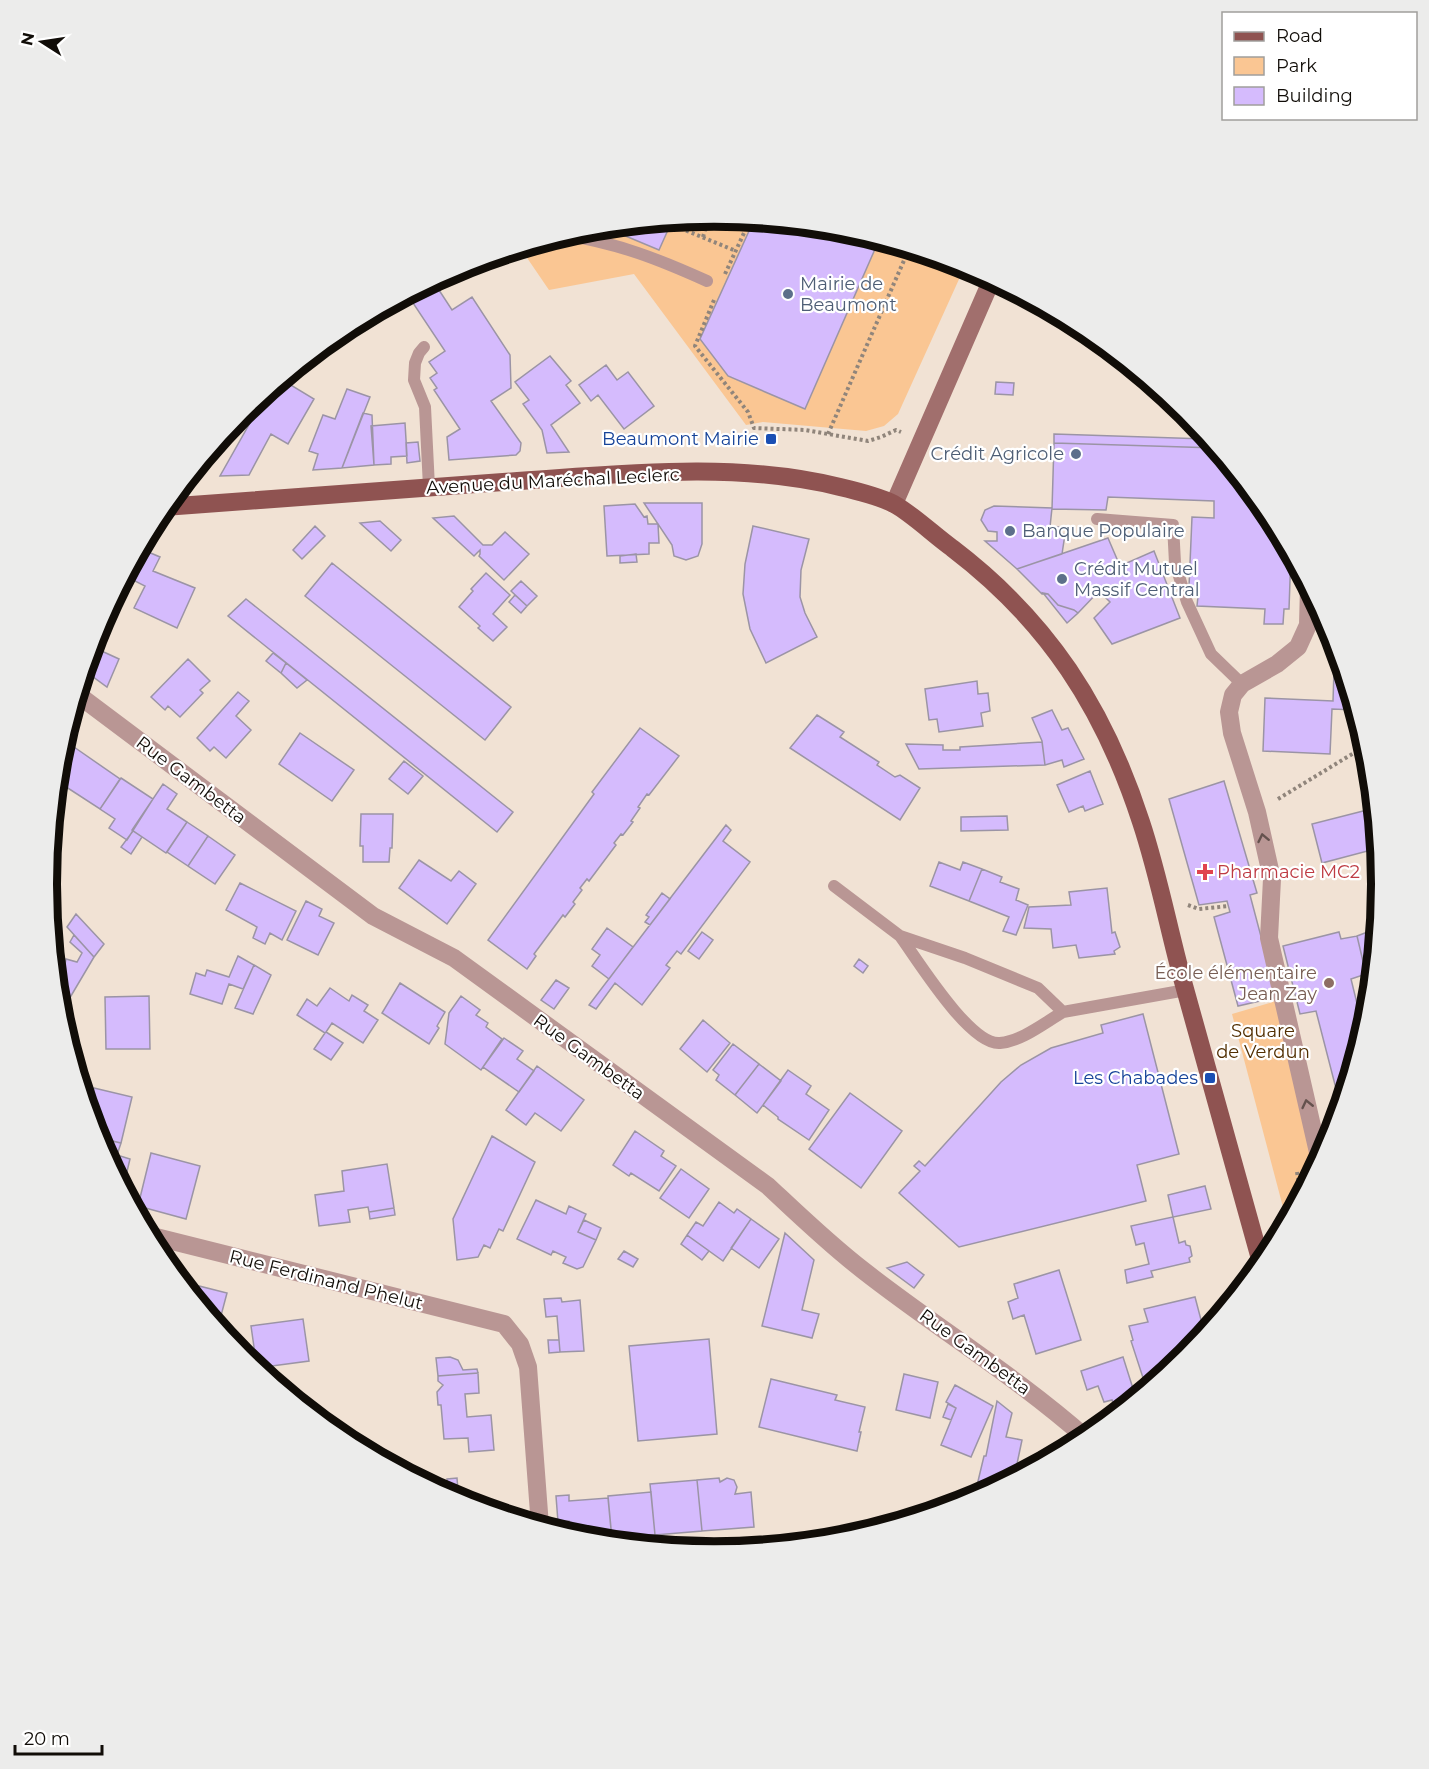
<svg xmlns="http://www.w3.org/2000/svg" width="1429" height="1769" viewBox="0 0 1429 1769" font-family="Montserrat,sans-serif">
  <rect width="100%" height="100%" fill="#f1e2d4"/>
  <path fill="#fac693" d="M715,217l130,12 120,37 -67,148 -14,12 -18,5 -103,-9 -17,3 -112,-151 -85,16 -28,-41 64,-20z
    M1276,1001l43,164 -25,45 -10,1 -52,-197z"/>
  <path fill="#d5bbfd" stroke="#9b94a5" stroke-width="1.5" d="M754,220l91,9 34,11 -74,169 -77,-33 -28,-37z
    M672,221l-13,29 -55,-23z
    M437,287l15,23 20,-13 38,58 1,33 -20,13 30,42 -1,8 -4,4 -67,5 -2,-23 13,-8 -26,-39 3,-2 -7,-10 7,-5 -8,-11 16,-11 -32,-48z
    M550,356l21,25 -5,4 14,18 -29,22 18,27 -22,1 -5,-23 -19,-26 6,-4 -14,-18z
    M606,365l11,15 11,-8 26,34 -30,23 -26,-34 -7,6 -12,-16z
    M296,368l-7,16 25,15 -26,45 -17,-10 -22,41 -29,1 48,-85z
    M996,382l18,1 -1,12 -18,-1z
    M347,389l23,8 -28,71 -29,2 5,-16 -9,-3 14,-36 12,4z
    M363,413l9,2 2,50 -32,3z
    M405,423l2,33 -16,1v7l-17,1 -3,-39z
    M1054,434l152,5v-3l11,12 -163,-5z
    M418,442l2,19 -13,2 -1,-20z
    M1054,443l163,5 53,66 21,38 -2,57h-5l-1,15h-19l1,-15 -68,-3 1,-10h-5l1,-9h-5l3,-70 22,1v-17l-106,-4 -2,13 -54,-1z
    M644,503h58v41l-4,12 -12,4 -12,-4 -2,-11z
    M635,504l9,13 3,-1 1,8h10l1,19h-10v11l-42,2 -3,-50z
    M994,506l58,2 -2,19h10v6l5,1 -3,20 -45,15 -32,-28h12v-9l-9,-1 -7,-11 4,-10z
    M454,516l29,29h9l13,-13 24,22 -25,26 -25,-24 1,-2v-4l-6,6 -41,-38z
    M380,521l21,19 -10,11 -31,-28z
    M315,526l10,10 -23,23 -9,-9z
    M753,526l56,13 -8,31 -1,27 5,16 12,24 -51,26 -16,-34 -7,-35 2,-30z
    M1108,538l12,28 34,-15 26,67 -68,26 -18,-26 16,-16 -11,-11 -21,22 -4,-3 -16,-5 -10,-11h-6l-25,-25z
    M141,549l19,8 -7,14 42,17 -18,40 -43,-20 11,-22 -18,-9z
    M636,554l1,8 -17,1v-7z
    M332,563l179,144 -26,33 -180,-144z
    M486,573l24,22 -17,19 14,13 -14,14 -15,-13 2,-2 -21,-19 14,-16 -2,-2z
    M124,580l2,1 -41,90 12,-42z
    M521,581l16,15 -10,10 -16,-15z
    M1043,593l5,1 10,11 16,5 4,3 -11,10z
    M515,595l12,11 -6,7 -12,-11z
    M246,599l267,213 -16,20 -269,-216z
    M1335,640l21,70 -24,-1 -2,45 -67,-3 2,-53 68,3z
    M95,648l24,11 -12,28 -22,-16z
    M273,653l13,10 -5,10 -15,-12z
    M188,659l22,22 -10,9 3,3 -23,24 -12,-11 -3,4 -14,-13z
    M286,663l21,17 -10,8 -16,-15z
    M977,681l1,13 10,-1 2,18 -9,2 2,13 -44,6 -2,-13 -8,1 -4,-31z
    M238,692l11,9 -13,15 15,14 -25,28 -12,-11 -4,4 -13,-13z
    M1052,710l10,20 6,-2 16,31 -20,8 -2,-7 -17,5 -3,-24 -10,-23z
    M817,715l27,17 -4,5 39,25 -2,3 18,12 5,-2 20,13 -20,32 -110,-72z
    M640,728l39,28 -30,39 -2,-1 -9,13 2,1 -9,13 2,1 -10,13 -2,-1 -7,9 2,2 -27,36 -2,-2 -7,9 2,2 -9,12 2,2 -10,13 -2,-2 -29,39 2,2 -9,13 -39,-29 106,-146 -2,-2z
    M300,733l54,37 -22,31 -53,-37z
    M1042,742l3,23 -126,4 -13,-25 37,1v5h17v-3z
    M74,747l46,32 -20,30 -43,-28 1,-10z
    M404,761l19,15 -15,18 -19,-15z
    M1090,771l13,33 -18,7 -2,-5 -14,6 -12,-27z
    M121,778l32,21 -26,41 -18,-12 6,-9 -15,-10z
    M1224,781l33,112 -7,2 27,102 -39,9 -24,-89 16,-5 -3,-11 -28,4 -30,-106z
    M163,784l14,10 -10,15 20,13 -21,31 -34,-23z
    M1375,808l4,40 -57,15 -10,-39z
    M361,814h32l-1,34h-2l-1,14h-26v-16h-3z
    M1007,816l1,14 -47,1v-14z
    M187,822l21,14 -20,30 -21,-14z
    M726,825l5,5 -8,11 27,21 -69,92 -4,-3 -11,14 4,3 -28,37 -27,-22 -19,26 -7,-4z
    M133,831l9,6 -11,17 -10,-7z
    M208,836l27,19 -20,29 -27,-18z
    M419,860l32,21 8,-10 17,13 -29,40 -48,-36z
    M939,862l21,8 3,-8 19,7 -13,32 -39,-15z
    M982,869l20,8 -2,5 19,7 -3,11 12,5 -12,30 -13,-4 6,-14 -40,-16z
    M240,883l56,28 -14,29 -12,-7 -5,11 -12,-6 4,-11 -31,-17z
    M1107,888l5,45 3,-1 5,15 -6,4 1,3 -36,4 -3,-13 -23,3 -2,-19 -27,-1 5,-21 42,-2 -2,-13z
    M662,893l8,6 -20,26 -5,-3 4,-5 -3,-2z
    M306,901l16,8 -3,7 15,7 -16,32 -31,-15z
    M76,914l28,30 -10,13 -27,-30z
    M607,928l26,19 -24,32 -17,-13 8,-11 -8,-6z
    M1378,928l-4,44 -8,2 -9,-38z
    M702,932l11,8 -14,19 -11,-8z
    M1339,932l2,7 16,-3 9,38 -15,5 13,53 -23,76 -25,-97 -16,3 -17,-68z
    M74,935l20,22 -29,49 -7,-2 -3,-37 9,2 2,-10 11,3 5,-9 -12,-11z
    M238,956l16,9 -11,24 -14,-5 -7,20 -32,-10 6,-21 9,3 2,-6 22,7z
    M859,959l9,7 -5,7 -9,-7z
    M254,965l17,10 -18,39 -18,-6z
    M556,980l13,8 -15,21 -13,-9z
    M400,983l45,29 -8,14 2,2 -10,16 -47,-31z
    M330,988l19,13 3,-6 16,10 -4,6 14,9 -15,23 -31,-20 -6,9 17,11 -12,17 -17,-11 11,-16 -28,-18 10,-16 10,7z
    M149,996l1,53h-44l-1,-52z
    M461,996l19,14 -4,5 12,8 -2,4 16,12 -21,31 -36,-26 4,-31z
    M1143,1014l36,140 -42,11 9,36 -187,46 -60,-54 21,-22 -6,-5 5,-5 6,5 76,-84 20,-17 30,-17 52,-15 -2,-8z
    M703,1020l27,23 -23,29 -27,-23z
    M504,1038l19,13 -6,8 17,12 -15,21 -36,-25z
    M733,1044l26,20 -24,31 -19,-15 3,-5 -6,-5z
    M759,1064l22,17 -24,32 -22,-18z
    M537,1066l47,34 -23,31 -26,-18 -9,12 -20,-15z
    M788,1070l23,16 -5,8 23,16 -20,30 -31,-21v-2l-15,-12z
    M94,1088l38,9 -11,46 -25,-6 -8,-27z
    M850,1093l52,38 -41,57 -52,-39z
    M635,1131l29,20 -3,5 15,10 -17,25 -28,-18 -2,3 -16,-11z
    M492,1136l43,26 -32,69 -4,-2 -9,19 -6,-3 -6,12 -21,3 -4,-41z
    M96,1137l25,6 -4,12 13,4 -6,25 -4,-1z
    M151,1153l49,13 -14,53 -48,-13z
    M387,1164l7,44 -25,4 -1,-5 -20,3 2,12 -31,4 -4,-31 29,-4 -2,-20z
    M681,1169l28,20 -20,29 -29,-20z
    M1205,1186l6,23 -38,8 6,26 6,-2 1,4 4,1 2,10 -3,2 1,4 -39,9 2,6 -26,6 -2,-13 24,-6 -5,-21 -8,2 -5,-19 42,-9 -5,-22z
    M536,1200l30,14 3,-8 17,8 -8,18 18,8 -13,27 -6,2 -14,-6 3,-6 -13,-6 -2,4 -34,-16z
    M719,1202l15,11 3,-4 14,10 -28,42 -36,-26 9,-13 7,4z
    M394,1208l1,7 -25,4 -1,-7z
    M751,1219l28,20 -20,29 -28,-20z
    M584,1220l17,8 -5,12 -18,-8z
    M785,1233l29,27 -12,50 17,4 -7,24 -50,-12z
    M687,1235l22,16 -7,9 -21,-16z
    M624,1251l14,8 -5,8 -15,-8z
    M907,1262l17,13 -10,13 -27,-20z
    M1059,1270l22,70 -45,14 -12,-39 -11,4 -5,-17 10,-4 -4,-14z
    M183,1285l15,4 1,-3 28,7 -9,34z
    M1195,1297l10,38 -18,22 -40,33 -16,-49 2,-1 -4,-14 19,-4 -4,-13z
    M561,1298l1,4 18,-2 4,51 -24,1 -3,-36 -11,1 -2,-18z
    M303,1319l6,42 -52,7 -6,-42z
    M709,1339l8,95 -79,7 -9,-95z
    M548,1340h11l1,12 -11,1z
    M450,1357l8,3 5,10 14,-1 1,4 -40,3 -2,-18z
    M1123,1357l13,41 -15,13 -5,1 -4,-12 -8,2 -6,-16 -11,4 -6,-19z
    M478,1373l1,20 -14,1 2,23 24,-2 3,35 -25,2 -1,-14 -24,1 -3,-34h-3l-1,-13 6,-7 -5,-4v-5z
    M904,1374l34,8 -8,36 -34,-8z
    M771,1379l66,16 -2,5 30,7 -6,25h2l-4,19 -98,-24z
    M955,1385l38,21 -22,51 -30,-12 15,-37 -10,-6z
    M997,1401l15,12 -6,24 16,3 -8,38 -7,4 -7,-1v5l-26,12 10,-42h2z
    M948,1404l8,4 -5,12 -8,-3z
    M457,1478l2,24 -10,-6 -1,-6 -1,-11z
    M719,1478l1,4 7,-4 7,2 3,7 -2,7 16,-2 3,35 -52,4 -5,-51z
    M697,1480l5,51 -47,4 -5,-51z
    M651,1492l4,43 -43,4 -4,-43z
    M569,1495v6l39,-3 4,42h-28l-14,-4 -1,-15 -11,1 -2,-26z"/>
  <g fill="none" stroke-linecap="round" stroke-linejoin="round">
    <path stroke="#90857b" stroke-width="4" stroke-dasharray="3 3" stroke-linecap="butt" d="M675,226l61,25
      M703,237l6,-20
      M725,274l25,-54
      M714,300l-19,46 53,66 6,16 51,2 63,11 13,-4 15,-7 5,2
      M828,434l81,-185
      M1278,799l89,-54
      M1188,905l11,4 30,-3
      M1297,1172l4,26"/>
    <path stroke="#b99694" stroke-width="12" d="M566,235c54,9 92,24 141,46
      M424,347l-5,6 -4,10 -1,17 11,27 4,80
      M1097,519l76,6 2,38 12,39 24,52 31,30
      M834,886l66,50 65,22 73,30 25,24 123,-22
      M900,936c17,23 70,110 100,107 22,-2 44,-20 63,-31"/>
    <path stroke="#b99694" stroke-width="18" d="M1309,586l-1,39 -10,22 -21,17 -35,20 -9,11 -4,17 3,21 25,79 15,67 -3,59 51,223
      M77,694l296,222 81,42 314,228c31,29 62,59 96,85 73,57 153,106 223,168
      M148,1235l356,89 16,20 8,23 12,159"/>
    <path stroke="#a16f6d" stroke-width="18" d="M894,504l98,-225"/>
    <path stroke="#8f5351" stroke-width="18" d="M164,507c113,-9 226,-17 339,-25 110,-7 229,-22 337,5 17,4 38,9 54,17 18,10 40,31 58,44 96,73 152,160 189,274 17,51 27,104 41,156 26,96 54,192 80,288"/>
  </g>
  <defs><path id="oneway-chevron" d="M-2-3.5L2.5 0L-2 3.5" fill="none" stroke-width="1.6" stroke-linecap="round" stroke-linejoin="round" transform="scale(1.5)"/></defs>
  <g stroke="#65524e">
    <use href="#oneway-chevron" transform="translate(1263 838) rotate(-102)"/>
    <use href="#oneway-chevron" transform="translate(1307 1104) rotate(-103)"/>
  </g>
  <g fill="#5c6f8a" stroke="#fff" stroke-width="2">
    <circle cx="788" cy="294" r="6"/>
    <circle cx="1076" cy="454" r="6"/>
    <circle cx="1010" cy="531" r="6"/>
    <circle cx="1062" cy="579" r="6"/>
  </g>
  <g fill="#1a4fb4" stroke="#fff" stroke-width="2">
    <rect x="765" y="433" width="12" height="12" rx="3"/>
    <rect x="1204" y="1072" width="12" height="12" rx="3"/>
  </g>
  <path fill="#e0444e" stroke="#fff" stroke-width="2" d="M1202 863h6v6h6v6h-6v6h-6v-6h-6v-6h6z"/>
  <circle fill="#8d6e63" stroke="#fff" stroke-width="2" cx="1329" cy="983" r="6"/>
  <g text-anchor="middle" stroke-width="4.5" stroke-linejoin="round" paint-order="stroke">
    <g font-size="18" fill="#4e5e75" stroke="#fff" text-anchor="start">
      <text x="800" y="290">Mairie de<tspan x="800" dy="21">Beaumont</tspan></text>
      <text x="1064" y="460" text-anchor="end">Crédit Agricole</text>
      <text x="1022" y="537">Banque Populaire</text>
      <text x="1074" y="575">Crédit Mutuel<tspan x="1074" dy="21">Massif Central</tspan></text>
    </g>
    <g font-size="18" fill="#164399" stroke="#fff" text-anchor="end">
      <text x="759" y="445">Beaumont Mairie</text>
      <text x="1198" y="1084">Les Chabades</text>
    </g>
    <g font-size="18" fill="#110d08" stroke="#fff">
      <text transform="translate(553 481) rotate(-3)" y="6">Avenue du Maréchal Leclerc</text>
      <text transform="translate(191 780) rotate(37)" y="6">Rue Gambetta</text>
      <text transform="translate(589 1057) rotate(36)" y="6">Rue Gambetta</text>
      <text transform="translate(326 1280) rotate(14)" y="6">Rue Ferdinand Phelut</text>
      <text transform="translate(975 1352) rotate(36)" y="6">Rue Gambetta</text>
    </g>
    <g font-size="18" fill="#be3a42" stroke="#fff" text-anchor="start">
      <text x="1217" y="878">Pharmacie MC2</text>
    </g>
    <g font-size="18" fill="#785e54" stroke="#fff" text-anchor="end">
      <text x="1317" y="979">École élémentaire<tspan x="1317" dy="21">Jean Zay</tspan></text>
    </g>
    <g font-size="18" fill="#512e01" stroke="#fff">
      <text x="1263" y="1037">Square<tspan x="1263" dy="21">de Verdun</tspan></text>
    </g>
  </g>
  <path d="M0 0H1429V1769H0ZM57 884a657 657 0 1 1 1314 0a657 657 0 1 1-1314 0Z" fill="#ececeb" fill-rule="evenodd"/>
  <path fill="none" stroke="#110d08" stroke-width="8" d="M57 884a657 657 0 1 1 1314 0a657 657 0 1 1-1314 0Z"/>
  <rect x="1222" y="12" width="195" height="108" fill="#ffffff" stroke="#a09e9c" stroke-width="1.5"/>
  <rect x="1234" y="32" width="30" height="9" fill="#8f5351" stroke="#a09e9c" stroke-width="1.5"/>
  <text x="1276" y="42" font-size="18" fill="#110d08">Road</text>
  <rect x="1234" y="57" width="30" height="18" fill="#fac693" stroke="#a09e9c" stroke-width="1.5"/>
  <text x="1276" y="72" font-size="18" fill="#110d08">Park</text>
  <rect x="1234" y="87" width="30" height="18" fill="#d5bbfd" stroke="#a09e9c" stroke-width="1.5"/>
  <text x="1276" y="102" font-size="18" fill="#110d08">Building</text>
  <g transform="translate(42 42) rotate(282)" stroke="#ffffff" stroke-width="4.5" paint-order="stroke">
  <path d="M0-4.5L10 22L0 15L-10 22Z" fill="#110d08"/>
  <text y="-9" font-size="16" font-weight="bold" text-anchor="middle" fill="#110d08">N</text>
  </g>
  <path d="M15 1745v9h87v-9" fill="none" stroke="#110d08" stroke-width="3"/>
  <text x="24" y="1745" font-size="18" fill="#110d08" stroke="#ffffff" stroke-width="4.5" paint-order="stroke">20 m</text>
</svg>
